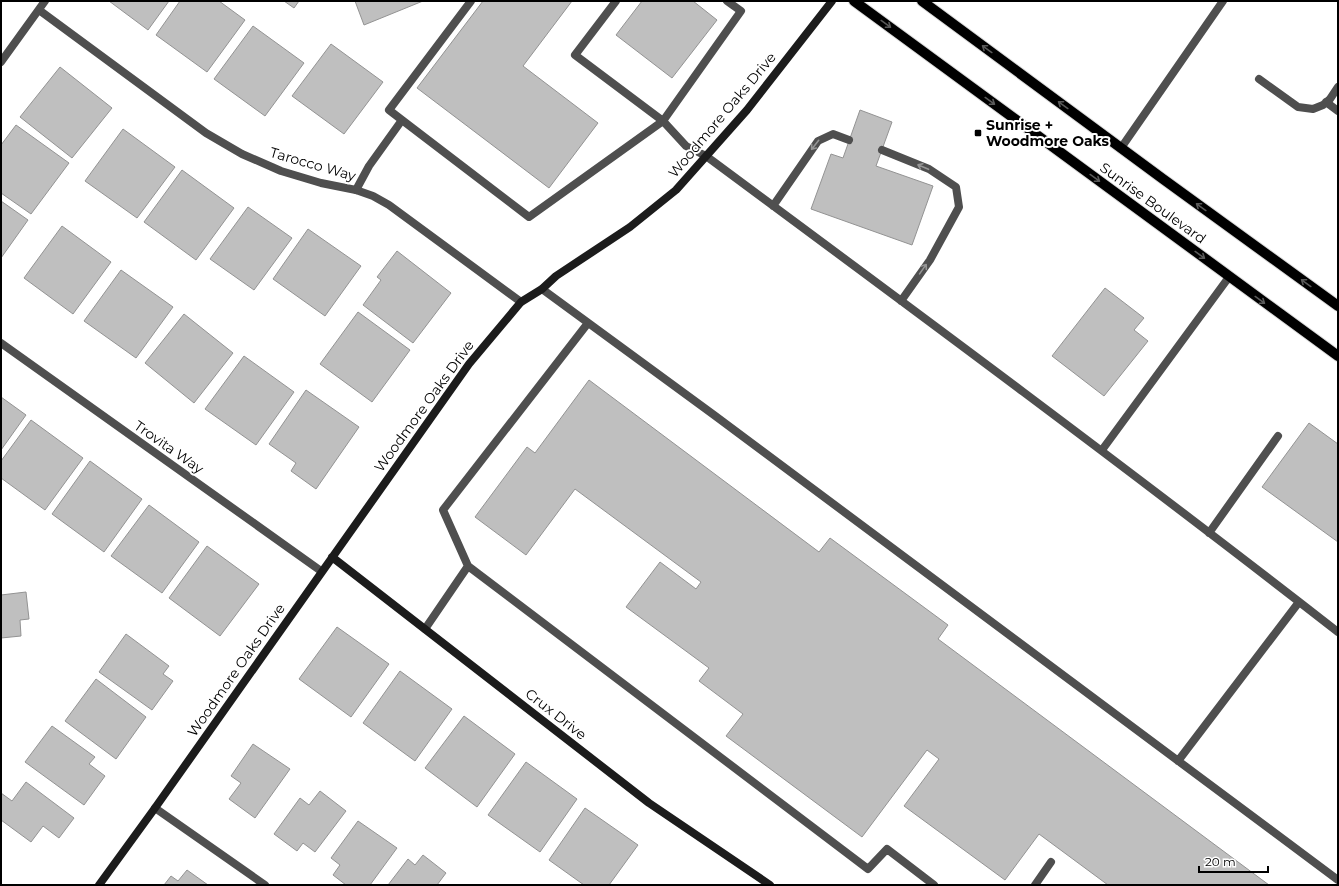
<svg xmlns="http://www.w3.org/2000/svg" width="1339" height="886" viewBox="0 0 1339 886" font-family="Montserrat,sans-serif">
  <rect width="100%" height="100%" fill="#fff"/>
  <path fill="#bfbfbf" stroke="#939393" d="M109,1h60l-21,29z
    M180,1h39l26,19 -38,52 -51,-37z
    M284,1h15l-5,7z
    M355,1h68l-59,24z
    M483,1h89l-49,65 75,57 -49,65 -132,-100z
    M642,1h51l24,19 -45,58 -56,-43z
    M253,26l51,37 -39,53 -51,-37z
    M331,44l52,38 -39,52 -52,-38z
    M60,67l52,41 -40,50 -52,-41z
    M860,110l32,12 -16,44 57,20 -21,59 -101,-36 20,-55 12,4z
    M16,125l53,38 -38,51 -30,-21v-48z
    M123,129l52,38 -38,51 -52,-37z
    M182,170l52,38 -38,52 -52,-38z
    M1,201l27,19 -27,38z
    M248,207l44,31 -38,52 -44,-31z
    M62,226l49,36 -38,52 -49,-36z
    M308,229l53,37 -36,50 -52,-37z
    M397,251l54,42 -38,50 -50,-38 18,-25 -4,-3z
    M121,270l52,37 -37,51 -52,-37z
    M1105,288l39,30 -10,12 14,11 -44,55 -52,-40z
    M358,312l52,38 -38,52 -52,-38z
    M184,314l49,39 -39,50 -49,-40z
    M244,356l50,36 -38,53 -51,-36z
    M589,380l230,172 11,-14 118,87 -10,14 331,246h-161l-69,-51 -34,46 -101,-74 35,-47 -12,-9 -65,87 -136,-101 17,-22 -44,-33 10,-13 -83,-61 34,-45 36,27 5,-7 -126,-93 -49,66 -51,-38 52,-70 8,6z
    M306,390l53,37 -43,62 -25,-18 5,-8 -27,-19z
    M1,397l25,18 -25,35z
    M31,420l52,38 -38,52 -44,-32v-17z
    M1309,423l29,21v98l-76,-55z
    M90,461l52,38 -38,53 -52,-38z
    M149,505l50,37 -37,51 -51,-37z
    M207,546l52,38 -39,52 -51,-38z
    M26,592l3,27 -9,1 1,16 -20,2v-43z
    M337,627l52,37 -38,53 -52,-38z
    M126,634l43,32 -6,8 10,7 -21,29 -53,-38z
    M400,671l52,38 -37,52 -52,-38z
    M96,679l50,38 -30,42 -51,-38z
    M464,716l51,38 -38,53 -52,-39z
    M52,726l43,31 -6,7 16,12 -21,29 -59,-43z
    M253,744l37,25 -35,49 -26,-19 12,-16 -10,-7z
    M526,762l51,37 -37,53 -52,-37z
    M26,782l48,36 -15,20 -16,-12 -12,16 -30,-22v-27l11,8z
    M320,791l26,20 -31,41 -12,-9 -6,8 -23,-17 26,-36 9,7z
    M585,808l53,37 -29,40h-25l-35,-25z
    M358,821l39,27 -27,37h-24l-13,-10 7,-10 -9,-7z
    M423,855l23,18 -9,12h-49l20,-26 7,6z
    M187,870l21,15h-44l7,-9 7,5z"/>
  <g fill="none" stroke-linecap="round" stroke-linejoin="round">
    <g stroke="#dbdbdb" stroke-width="12">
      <path id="primary" d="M854,1l484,355
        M922,1l241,178 175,127"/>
    </g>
    <path stroke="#4f4f4f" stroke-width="8" d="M616,1l-41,54 88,66 23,25 20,10c212,157 424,314 632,476
      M402,120l-13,-10 82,-109
      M1121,148l102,-147
      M882,150l47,19 27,18 3,20 -29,53 -29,41
      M356,190l13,-24 33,-46 127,97 134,-96 78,-110 -14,-10
      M773,206l45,-65 15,-7 16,6
      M542,289l172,126 624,465
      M1102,450l127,-173
      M1209,533l69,-97
      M468,566l-25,-56 145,-187
      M425,629l43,-63 400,303 19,-20 47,36
      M1178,761l121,-159
      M1035,885l16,-23"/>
    <path stroke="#4f4f4f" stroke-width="8" d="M39,10l167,123 36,21 39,17 40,12 35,7 17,6 16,9 132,97
      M1,62l44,-61
      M1259,79l39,28 15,2 10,-4 7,-6 8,-12
      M1326,102l12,9
      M1,343l320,228
      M155,808l110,77"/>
    <path stroke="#1c1c1c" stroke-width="8" d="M332,557l317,246 121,82
      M99,885l56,-77 314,-444 52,-62 21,-13 14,-13 74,-49 46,-37 71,-80 85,-109"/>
    <use href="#primary" stroke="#000" stroke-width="10"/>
  </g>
  <defs><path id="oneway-shaft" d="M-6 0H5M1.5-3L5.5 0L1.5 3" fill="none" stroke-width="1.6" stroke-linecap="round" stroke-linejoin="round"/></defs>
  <g stroke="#595959">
    <use href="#oneway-shaft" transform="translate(886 24) rotate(36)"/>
    <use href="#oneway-shaft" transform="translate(987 49) rotate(-144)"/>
    <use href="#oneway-shaft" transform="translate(990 101) rotate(36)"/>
    <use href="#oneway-shaft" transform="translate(1063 105) rotate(-144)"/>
    <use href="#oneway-shaft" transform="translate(1095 178) rotate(36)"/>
    <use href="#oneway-shaft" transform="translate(1201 207) rotate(-144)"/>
    <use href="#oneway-shaft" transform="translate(1200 255) rotate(36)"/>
    <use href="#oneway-shaft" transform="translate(1306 283) rotate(-144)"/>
    <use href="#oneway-shaft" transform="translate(1260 300) rotate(36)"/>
  </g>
  <g stroke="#959595">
    <use href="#oneway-shaft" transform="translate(815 145) rotate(128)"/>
    <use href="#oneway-shaft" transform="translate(923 167) rotate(-157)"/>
    <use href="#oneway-shaft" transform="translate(923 269) rotate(-55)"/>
  </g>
  <rect fill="#000" stroke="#fff" stroke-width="1.5" x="974" y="129" width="8" height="8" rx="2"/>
  <g text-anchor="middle" stroke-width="4" stroke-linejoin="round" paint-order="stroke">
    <g font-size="14" fill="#000" stroke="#fff">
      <text transform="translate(722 115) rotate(-50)" y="5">Woodmore Oaks Drive</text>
      <text transform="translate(313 164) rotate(16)" y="5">Tarocco Way</text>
      <text transform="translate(1153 203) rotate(36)" y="5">Sunrise Boulevard</text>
      <text transform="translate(424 406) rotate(-54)" y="5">Woodmore Oaks Drive</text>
      <text transform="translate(169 447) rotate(35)" y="5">Trovita Way</text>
      <text transform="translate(236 670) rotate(-55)" y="5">Woodmore Oaks Drive</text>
      <text transform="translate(556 714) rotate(38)" y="5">Crux Drive</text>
    </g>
    <g font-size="14" font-weight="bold" fill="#000" stroke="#fff" text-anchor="start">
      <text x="986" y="130">Sunrise +<tspan x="986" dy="16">Woodmore Oaks</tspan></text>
    </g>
  </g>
  <rect width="1339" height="886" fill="none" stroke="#000000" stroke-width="4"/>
  <path d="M1199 866v6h69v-6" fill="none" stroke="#000000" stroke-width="2"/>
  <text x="1205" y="866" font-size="12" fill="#000000" stroke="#ffffff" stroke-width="3" paint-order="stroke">20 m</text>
</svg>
